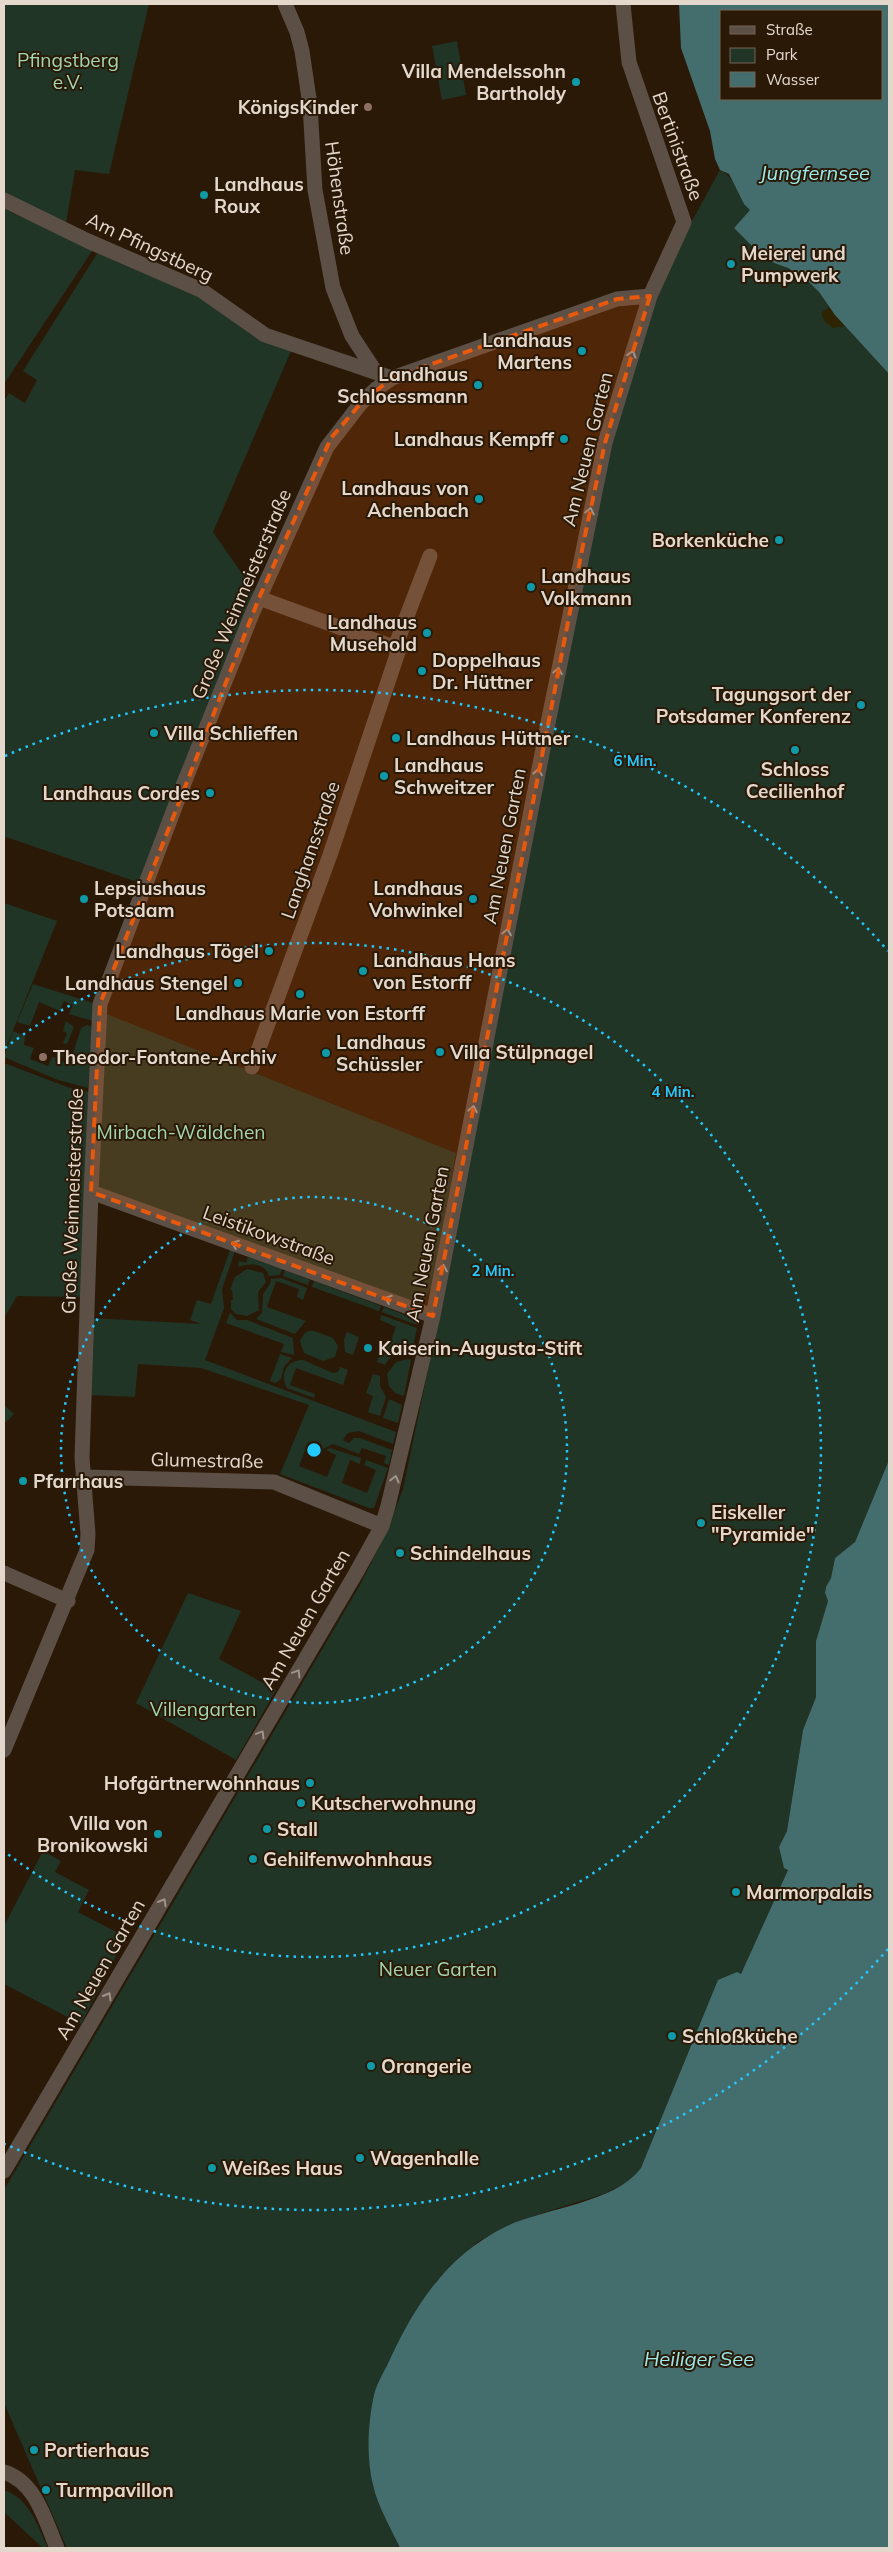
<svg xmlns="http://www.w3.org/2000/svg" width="893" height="2552" viewBox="0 0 893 2552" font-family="Mulish,sans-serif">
  <rect width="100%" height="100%" fill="#2a1907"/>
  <path fill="#203526" d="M4,4h145l-40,170 -34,-4 -9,53 -62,-30z
    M457,41l9,54 -24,5 -10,-54z
    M720,170c17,8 17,28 30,40l-16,18 25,25 2,-2 13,12 14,5 19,12 12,12 16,23 54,59v1086l-34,82 -20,16 -4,20 -5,9 -1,6 3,8 -12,40v56l-13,33 -16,101 -8,16 9,23 -47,104 -100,194 -8,11 -29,15 -62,19 -34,13 -29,15 -43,40 -66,141v29l3,35 27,62h-333l-63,-145v-213l356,-605 28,-56 15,-40 36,-172 149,-783 32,-120 35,-111 33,-75z
    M4,207l6,5 84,36 -90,136z
    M100,249l101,44 90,58 -78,181 41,59 -114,292 -134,-46 -2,6v-442l5,-8 16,10 12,-23 -14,-9z
    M4,903l53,18 -53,132z
    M33,984l57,18 3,2v17l-24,-7 4,-9 -9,-4 -4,10 -21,-9 -9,24 -13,-4z
    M99,1011l357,142 -23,131 -11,22 -325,-119z
    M66,1021l8,6 -7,17 -4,-1 4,-10 -4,-2z
    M87,1025l5,2 -4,61 -30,-8 -54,-23 9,-26 12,5 -1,9 10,3 -4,11 18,7 4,-9 5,1 4,-9 4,2 -4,10 9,2 11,-35z
    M4,1063l66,25 19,4 -5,205 -67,-1 -13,22z
    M230,1250l5,1 -13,38 2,19 -19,52 191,72 -3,12 -34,-13 -11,2 -5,7 6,3 5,-5h6l32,12 -3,15 -5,-2 2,-7 -24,-8 -3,6 -26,-10 -10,5 -15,-6 -9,23 28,11 9,-22 -10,-5 4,-2 31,10 -1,6 -10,-4 -8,23 25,10 9,-23 -12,-5 2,-5 22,8 -14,40h-5l-89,-34 29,-69 -108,-37 -63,-4 -3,33 -46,-2 2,-77 110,6 -11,-4 7,-20 14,4z
    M248,1257l34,12 -2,6 -11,1c-4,-14 -21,-13 -31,-9l1,-6 7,2z
    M247,1269l16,4 3,9 -8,10 1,18 -12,6 -11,-2 -5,-5v-9h2l-1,-10h-2l5,-13z
    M285,1270l25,10 -2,5 -25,-9z
    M281,1278l26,10 -4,12 -6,-3 2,-8 -23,-8 -9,26 39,14 -11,13 -39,-15 6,-6 1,-19 7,-10 1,-5z
    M314,1281l67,25 -2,5 -67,-24z
    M384,1307l34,13 -1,5 -35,-13z
    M230,1313l7,7h10l46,18 1,17 -13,-3 3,-8 -58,-21z
    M381,1315l36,13 -5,25c-12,-3 -21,1 -27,12l-8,-3 7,-21 6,2 6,-16 -16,-7z
    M308,1331h6l19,7 5,8 -3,11 -12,4 -19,-8 -4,-12 4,-7z
    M347,1332l12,5 -6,18 -8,-3 -1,-13z
    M280,1354l12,4 -8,9 -3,12 -6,4 -5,-2z
    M408,1359l3,1 -7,36 -9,-3 -6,-7 -2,-12 9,-12z
    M303,1360l30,13 5,-1 2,-5 8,3 -5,15 -47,-17 -6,17 25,9 -1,4 -27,-10c-8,-14 0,-28 16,-28z
    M373,1374l7,2v10l6,11 -6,19 -12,-4 5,-16 -7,-3z
    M389,1399l13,6 -4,18 -15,-5z
    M4,1405l10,9 -8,8h-2z
    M188,1593l53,18 -22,48 57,31 -40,70 -100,-57z
    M43,1851l18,10 -6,11 34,18 -11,22 48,25 -45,87 -77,-40v-58z
    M4,2490c26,9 33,35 44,58h-5l-39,-36z"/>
  <path fill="#2c2403" d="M829,307l16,19 -12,2 -8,-6 -4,-9z"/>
  <path fill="#446d6e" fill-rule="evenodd" d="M679,4h210v370l-54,-59 -16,-23 -12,-12 -19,-12 -14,-5 -13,-12 -2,2 -25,-25 16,-18 -6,-6 -15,-30 -9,-4 -5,-11 -5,-28 -29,-83zM722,11h160v88h-160z
    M889,1460v1088h-489c-9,-20 -22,-41 -27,-63 -7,-27 -5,-63 1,-90 3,-13 12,-26 17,-38 27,-57 58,-103 116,-131 38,-18 108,-23 134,-58l77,-188 19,-8 4,2 47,-104 -4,-2 -5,-21 8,-16 16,-101 13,-33v-56l12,-40 -3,-8 1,-6 5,-9 4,-20 20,-16z"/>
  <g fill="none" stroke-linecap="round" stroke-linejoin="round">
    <path stroke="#5b4f46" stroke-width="15" d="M285,4l12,28 5,19 8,54 5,85 18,98 19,48 23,35
      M4,200l84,41 113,49 64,45 127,43
      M395,647l35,-91
      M252,1067l78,-212 69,-206 -140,-51
      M91,1192l342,124
      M84,1477l190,5 108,44
      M4,1573l64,28
      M4,1750l83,-200 1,-16 -6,-76 9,-266 9,-188 84,-221 68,-169 75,-167 34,-44 15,-14 16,-11 225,-79 33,-3
      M4,2171l352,-598 26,-47 6,-20 45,-190 114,-588 58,-285 45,-147 34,-74 -55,-160 -6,-58
      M4,2472c32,10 41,48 53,76"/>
  </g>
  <defs><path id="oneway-chevron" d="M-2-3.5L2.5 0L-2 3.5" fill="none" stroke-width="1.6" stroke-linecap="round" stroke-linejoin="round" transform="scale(1.25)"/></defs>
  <g stroke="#a0948a">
    <use href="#oneway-chevron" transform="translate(632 354) rotate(-73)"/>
    <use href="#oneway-chevron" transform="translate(590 511) rotate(-78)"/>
    <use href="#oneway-chevron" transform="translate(558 671) rotate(-79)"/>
    <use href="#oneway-chevron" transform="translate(538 772) rotate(-79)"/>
    <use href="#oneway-chevron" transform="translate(507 932) rotate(-79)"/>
    <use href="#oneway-chevron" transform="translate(473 1109) rotate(-79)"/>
    <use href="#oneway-chevron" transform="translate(235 1244) rotate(-160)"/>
    <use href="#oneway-chevron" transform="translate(443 1268) rotate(-79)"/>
    <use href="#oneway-chevron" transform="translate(388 1299) rotate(-160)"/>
    <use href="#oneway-chevron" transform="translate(395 1479) rotate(-76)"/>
    <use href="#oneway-chevron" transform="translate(297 1673) rotate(-59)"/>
    <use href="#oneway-chevron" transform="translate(261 1734) rotate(-59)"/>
    <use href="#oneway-chevron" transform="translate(163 1902) rotate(-60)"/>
    <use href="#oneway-chevron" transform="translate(108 1996) rotate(-60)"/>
  </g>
  <path fill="#e8590c" fill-opacity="0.2" stroke="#e8590c" stroke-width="4" stroke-dasharray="10 6" stroke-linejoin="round" d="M650,296l-45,147 -21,97 -151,776 -342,-124 9,-188 159,-406 72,-160 30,-35 31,-25 225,-79z"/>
  <g fill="none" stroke="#22c9fe" stroke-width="2.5" stroke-dasharray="2.5 5">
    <circle cx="314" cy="1450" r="253"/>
    <path d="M5 1048A507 507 0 1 1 5 1852"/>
    <path d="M888 1949A760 760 0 0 1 5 2144M5 756A760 760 0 0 1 888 951"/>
  </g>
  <g fill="#0f9aa8" stroke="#2a1907" stroke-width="2">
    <circle cx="576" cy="82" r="5"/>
    <circle cx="204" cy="195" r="5"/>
    <circle cx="731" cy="264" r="5"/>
    <circle cx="582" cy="351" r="5"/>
    <circle cx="478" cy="385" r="5"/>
    <circle cx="564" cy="439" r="5"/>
    <circle cx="479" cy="499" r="5"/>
    <circle cx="779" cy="540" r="5"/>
    <circle cx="531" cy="587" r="5"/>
    <circle cx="427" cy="633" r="5"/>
    <circle cx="422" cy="671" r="5"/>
    <circle cx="861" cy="705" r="5"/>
    <circle cx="154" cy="733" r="5"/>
    <circle cx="396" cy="738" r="5"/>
    <circle cx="795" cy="750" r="5"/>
    <circle cx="384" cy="776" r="5"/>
    <circle cx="210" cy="793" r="5"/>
    <circle cx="84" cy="899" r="5"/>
    <circle cx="473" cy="899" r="5"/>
    <circle cx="269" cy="951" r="5"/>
    <circle cx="363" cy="971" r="5"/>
    <circle cx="238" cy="983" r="5"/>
    <circle cx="300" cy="994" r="5"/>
    <circle cx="440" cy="1052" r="5"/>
    <circle cx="326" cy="1053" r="5"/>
    <circle cx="368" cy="1348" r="5"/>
    <circle cx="23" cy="1481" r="5"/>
    <circle cx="701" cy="1523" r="5"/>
    <circle cx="400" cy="1553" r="5"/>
    <circle cx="310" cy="1783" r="5"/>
    <circle cx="301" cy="1803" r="5"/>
    <circle cx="267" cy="1829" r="5"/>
    <circle cx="158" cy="1834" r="5"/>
    <circle cx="253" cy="1859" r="5"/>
    <circle cx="736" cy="1892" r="5"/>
    <circle cx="672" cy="2036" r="5"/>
    <circle cx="371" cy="2066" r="5"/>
    <circle cx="360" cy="2158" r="5"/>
    <circle cx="212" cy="2168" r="5"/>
    <circle cx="34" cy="2450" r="5"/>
    <circle cx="46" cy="2490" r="5"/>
  </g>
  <g fill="#8d6e63" stroke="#2a1907" stroke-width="2">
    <circle cx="368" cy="107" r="5"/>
    <circle cx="43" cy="1057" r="5"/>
  </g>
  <g text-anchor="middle" stroke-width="4" stroke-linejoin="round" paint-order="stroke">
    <g font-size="19" fill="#a3d7b1" stroke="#2a1907">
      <text x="68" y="67">Pfingstberg<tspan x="68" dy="22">e.V.</tspan></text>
      <text x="181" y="1139">Mirbach-Wäldchen</text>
      <text x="203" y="1716">Villengarten</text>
      <text x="438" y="1976">Neuer Garten</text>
    </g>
    <g font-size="19" font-weight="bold" fill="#e4d8cd" stroke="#2a1907" text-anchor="start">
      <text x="566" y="78" text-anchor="end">Villa Mendelssohn<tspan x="566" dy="22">Bartholdy</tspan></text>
      <text x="358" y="114" text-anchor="end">KönigsKinder</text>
      <text x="214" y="191">Landhaus<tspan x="214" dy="22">Roux</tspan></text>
      <text x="741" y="260">Meierei und<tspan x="741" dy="22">Pumpwerk</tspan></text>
      <text x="572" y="347" text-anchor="end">Landhaus<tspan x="572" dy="22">Martens</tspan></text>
      <text x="468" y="381" text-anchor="end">Landhaus<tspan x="468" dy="22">Schloessmann</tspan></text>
      <text x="554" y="446" text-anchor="end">Landhaus Kempff</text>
      <text x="469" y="495" text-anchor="end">Landhaus von<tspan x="469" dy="22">Achenbach</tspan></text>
      <text x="769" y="547" text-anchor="end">Borkenküche</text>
      <text x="541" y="583">Landhaus<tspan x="541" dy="22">Volkmann</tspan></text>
      <text x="417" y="629" text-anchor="end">Landhaus<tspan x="417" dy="22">Musehold</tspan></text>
      <text x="432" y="667">Doppelhaus<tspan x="432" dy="22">Dr. Hüttner</tspan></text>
      <text x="851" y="701" text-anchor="end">Tagungsort der<tspan x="851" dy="22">Potsdamer Konferenz</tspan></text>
      <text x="164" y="740">Villa Schlieffen</text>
      <text x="406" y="745">Landhaus Hüttner</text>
      <text x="394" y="772">Landhaus<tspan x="394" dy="22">Schweitzer</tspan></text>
      <text x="795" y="776" text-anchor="middle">Schloss<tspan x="795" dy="22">Cecilienhof</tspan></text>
      <text x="200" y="800" text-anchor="end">Landhaus Cordes</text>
      <text x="94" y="895">Lepsiushaus<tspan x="94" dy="22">Potsdam</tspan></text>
      <text x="463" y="895" text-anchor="end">Landhaus<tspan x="463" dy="22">Vohwinkel</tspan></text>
      <text x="259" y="958" text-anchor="end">Landhaus Tögel</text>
      <text x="373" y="967">Landhaus Hans<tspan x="373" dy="22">von Estorff</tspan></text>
      <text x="228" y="990" text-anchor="end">Landhaus Stengel</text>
      <text x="300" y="1020" text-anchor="middle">Landhaus Marie von Estorff</text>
      <text x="336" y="1049">Landhaus<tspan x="336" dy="22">Schüssler</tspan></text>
      <text x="450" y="1059">Villa Stülpnagel</text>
      <text x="53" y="1064">Theodor-Fontane-Archiv</text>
      <text x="378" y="1355">Kaiserin-Augusta-Stift</text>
      <text x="33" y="1488">Pfarrhaus</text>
      <text x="711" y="1519">Eiskeller<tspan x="711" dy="22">"Pyramide"</tspan></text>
      <text x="410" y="1560">Schindelhaus</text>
      <text x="300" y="1790" text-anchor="end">Hofgärtnerwohnhaus</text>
      <text x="311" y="1810">Kutscherwohnung</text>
      <text x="148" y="1830" text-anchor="end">Villa von<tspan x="148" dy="22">Bronikowski</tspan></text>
      <text x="277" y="1836">Stall</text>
      <text x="263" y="1866">Gehilfenwohnhaus</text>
      <text x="746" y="1899">Marmorpalais</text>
      <text x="682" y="2043">Schloßküche</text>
      <text x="381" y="2073">Orangerie</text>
      <text x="370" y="2165">Wagenhalle</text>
      <text x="222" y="2175">Weißes Haus</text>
      <text x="44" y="2457">Portierhaus</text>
      <text x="56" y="2497">Turmpavillon</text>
    </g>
    <g font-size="19" fill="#e4d8cd" stroke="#2a1907">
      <text transform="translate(678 146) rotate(70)" y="7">Bertinistraße</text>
      <text transform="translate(340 198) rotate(82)" y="7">Höhenstraße</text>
      <text transform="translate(150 247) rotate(25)" y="7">Am Pfingstberg</text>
      <text transform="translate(587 449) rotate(-76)" y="7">Am Neuen Garten</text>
      <text transform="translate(241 594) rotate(-67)" y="7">Große Weinmeisterstraße</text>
      <text transform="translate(504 846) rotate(-79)" y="7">Am Neuen Garten</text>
      <text transform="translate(310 850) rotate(-71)" y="7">Langhansstraße</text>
      <text transform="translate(72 1201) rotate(-88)" y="7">Große Weinmeisterstraße</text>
      <text transform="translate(269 1235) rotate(20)" y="7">Leistikowstraße</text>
      <text transform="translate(427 1244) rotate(-79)" y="7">Am Neuen Garten</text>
      <text transform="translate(207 1460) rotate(1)" y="7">Glumestraße</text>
      <text transform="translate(305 1619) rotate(-60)" y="7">Am Neuen Garten</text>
      <text transform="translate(100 1969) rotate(-60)" y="7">Am Neuen Garten</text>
    </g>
    <g font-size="20" font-style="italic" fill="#9ceaeb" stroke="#2a1907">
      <text x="815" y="180">Jungfernsee</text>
      <text x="699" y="2366">Heiliger See</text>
    </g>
  </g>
  <circle cx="314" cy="1450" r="8" fill="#22c9fe" stroke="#2a1907" stroke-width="2.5"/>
  <g font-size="15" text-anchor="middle" font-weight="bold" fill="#22c9fe" stroke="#2a1907" stroke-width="4" stroke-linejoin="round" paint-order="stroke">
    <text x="635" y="766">6 Min.</text>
    <text x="673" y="1097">4 Min.</text>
    <text x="493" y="1276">2 Min.</text>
  </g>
  <rect width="893" height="2552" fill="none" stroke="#e4d8cd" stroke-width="10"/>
  <rect x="720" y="10" width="162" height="90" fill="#2a1907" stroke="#746556"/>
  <rect x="730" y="26" width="25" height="8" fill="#5b4f46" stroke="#746556"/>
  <text x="766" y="35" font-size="15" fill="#e4d8cd">Straße</text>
  <rect x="730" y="48" width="25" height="15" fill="#203526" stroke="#746556"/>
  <text x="766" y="60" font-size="15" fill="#e4d8cd">Park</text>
  <rect x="730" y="72" width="25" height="15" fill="#446d6e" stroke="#746556"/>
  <text x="766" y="85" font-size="15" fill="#e4d8cd">Wasser</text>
</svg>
